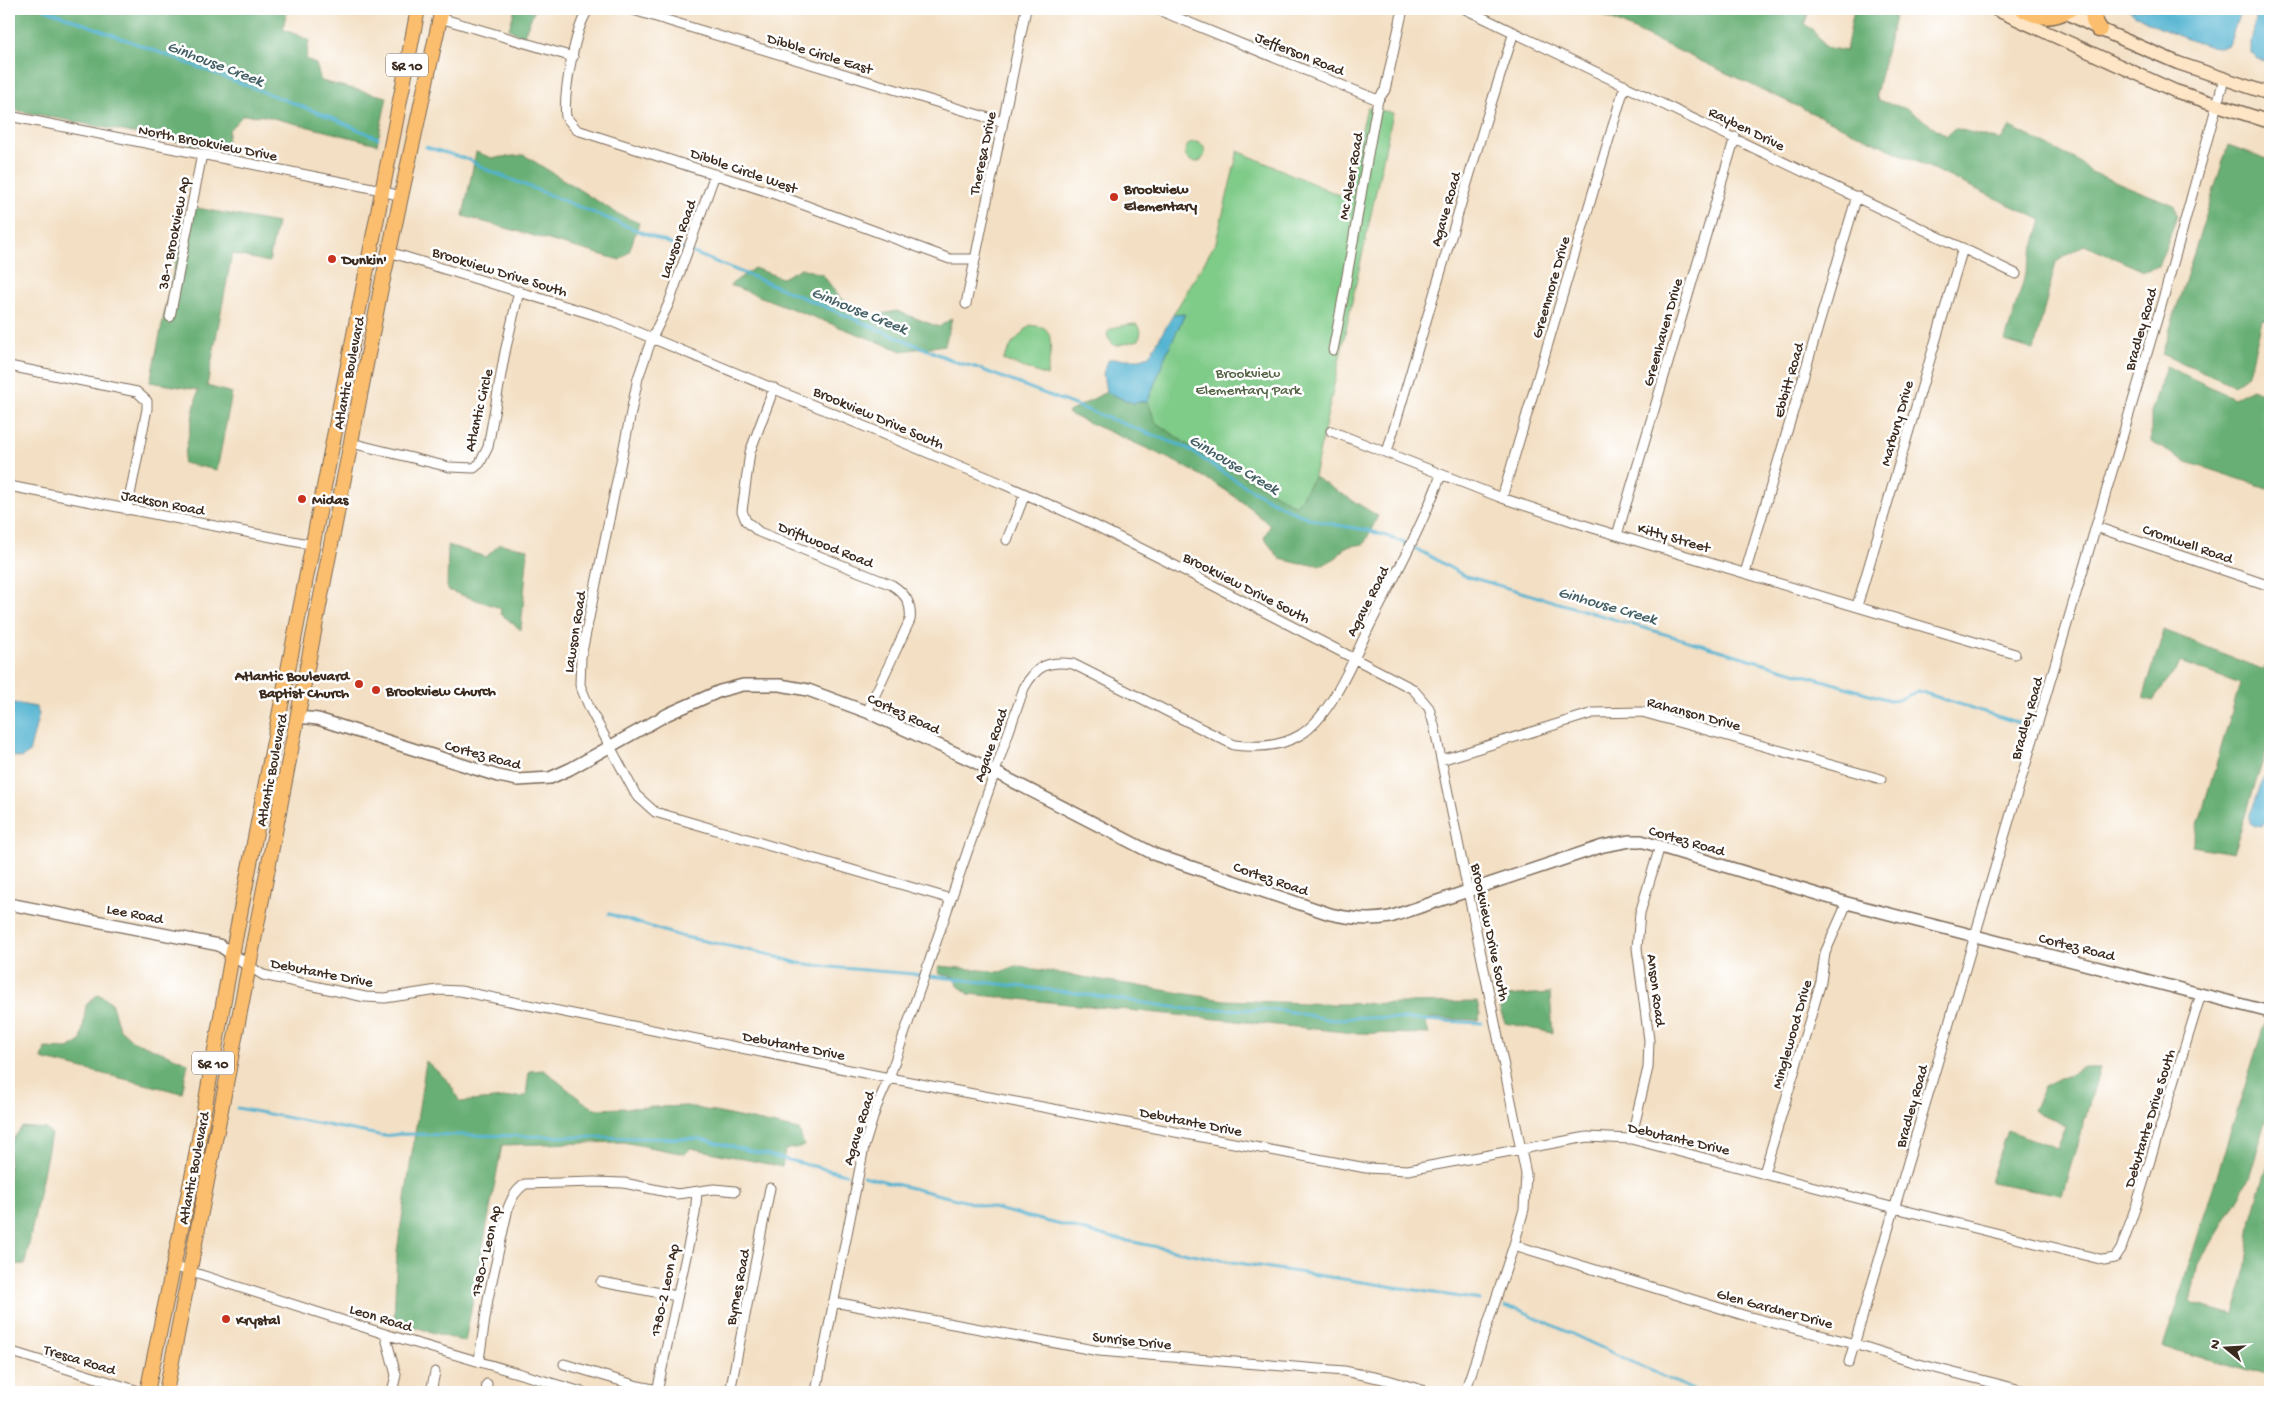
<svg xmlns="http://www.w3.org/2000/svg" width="2279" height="1401" viewBox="0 0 2279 1401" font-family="'Gochi Hand',sans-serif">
  <rect width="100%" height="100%" fill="#fff"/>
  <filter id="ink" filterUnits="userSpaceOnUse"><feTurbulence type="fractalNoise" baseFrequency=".02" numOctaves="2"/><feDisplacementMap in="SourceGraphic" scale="10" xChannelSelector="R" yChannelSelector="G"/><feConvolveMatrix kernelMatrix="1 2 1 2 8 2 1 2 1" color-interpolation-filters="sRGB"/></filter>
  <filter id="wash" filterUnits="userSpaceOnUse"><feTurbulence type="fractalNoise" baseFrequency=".0096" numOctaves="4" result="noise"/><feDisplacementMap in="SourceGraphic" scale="20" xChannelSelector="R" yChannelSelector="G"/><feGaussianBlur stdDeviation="1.12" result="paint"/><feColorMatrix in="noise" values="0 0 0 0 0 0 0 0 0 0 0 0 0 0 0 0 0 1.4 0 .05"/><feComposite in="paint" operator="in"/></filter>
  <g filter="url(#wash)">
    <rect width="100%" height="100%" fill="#f3dfc3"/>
    <path fill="#7fcb88" stroke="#5d7a53" d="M1367,107l26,6 -79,364 -18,29 -59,-34 -35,-17 -47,-33 -7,-21 18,-47 19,-40 -12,1 43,-73 22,-91 108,47z
      M1185 152a10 10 0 1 1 20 0a10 10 0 1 1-20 0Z
      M1135,324l4,2 2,5 -2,9 -24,6c-21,-19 6,-20 20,-22z
      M1030,325c3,1 9,1 12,2 15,5 6,37 5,49l-44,-16 9,-16z"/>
    <path fill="#67af74" stroke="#516c49" d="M9,9h278l-4,20 26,11 -3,19 10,5 5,17 66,16 -10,47 -112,-28 -22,-1 -14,15 -4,21 -216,-42z
      M515,9h20l-11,26 -7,-1 -8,-5z
      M1589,9h221l-6,15 8,5 13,18 21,4 8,-42h28l13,7 -19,78 2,6 29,9 40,27 7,-8 46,12 11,-13 67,34 11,10 85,34 3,11 -18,50 -15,5 -60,-26 -28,17 -22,88 -29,-9 37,-121z
      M2228,145l42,15v122l-3,10 3,3v26l-8,-1 -13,54 -15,11 -72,-31z
      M476,152l16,6 32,-3 94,59 21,9 -10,29 -9,8 -157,-44z
      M187,206l90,17 -8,39 -37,-8 -25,132 25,7 -15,77 -34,-7 15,-73 -48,-8z
      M754,268l28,10 19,-10 22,7 17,23 31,18 26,-5 42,16 13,-9 -7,27 -43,6 -172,-66z
      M2166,366l68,32 18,-9 18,8v92l-83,-27 -36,-20v-30z
      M1106,392l27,11 15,-2 7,21 47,33 35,17 59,34 18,-29 64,39 -14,28 -19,3 -8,10 -14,8 -22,-1 -21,-5 -16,-21 6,-12c-54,-54 -134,-81 -203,-113z
      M500,544l28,5 -7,81 -20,-16 -1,-6 -53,-18 1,-45 38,12z
      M2164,630l98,39 8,-4v74l-37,114 -41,-7 48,-162 -59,-22 -29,39 -9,-3z
      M940,966l60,6 16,-6 208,34 109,4 144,-2 3,13 -2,5 -49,-2 -3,6 3,10 -74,-1 -386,-39 -12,-9 -2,-8 -16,-3 -1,-3z
      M1550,993l3,40 -48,-10 -5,-13 -1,-11 4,-3z
      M98,994l13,8 8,26 13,12 56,23 -6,30 -140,-34 3,-11 23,1 13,-8 5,-36z
      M2266,1019l4,1v87l-21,72 -50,85 -8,39 42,12 11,-37 8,-60 18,-61v219l-107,-29z
      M426,1061l23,21 11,20 66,-6 3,-25 15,-1 37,30 14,9 92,-3 112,24 5,16 -19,4 -3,17 -91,-19 -6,6 -62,-12 -121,3 -37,197 -71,-21 3,-70z
      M2081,1068h19l-38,127 -72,-13 17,-52 50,18 9,-22 -33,-16 11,-23z
      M22,1127l24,2 5,5 -26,130 -16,1v-126h4z"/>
    <path fill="#51b2d0" stroke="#466e77" d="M2129,9h112l-12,36c-4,1 -8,2 -12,2 -15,0 -80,-26 -88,-38z
      M2258,9h12v53l-13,-3 -6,-6v-11z
      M1185,314l-19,40 -18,47 -15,2 -27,-11 -3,-19 6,-14h31l9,-3 24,-41z
      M9,702l27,5 3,7 -10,39 -8,5 -12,-3z
      M2266,772l4,1v41l-8,13 -7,-1 -5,-3v-9z"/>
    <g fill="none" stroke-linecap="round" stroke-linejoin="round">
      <path stroke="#51b2d0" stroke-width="3" d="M45,9l282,107 51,22
        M426,147l44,13 15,9 288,116 186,78 16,4 212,81c33,23 81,54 119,69 22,9 48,9 71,16 31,9 59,27 86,42l427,125 10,-1 18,-8 101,32
        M609,914l71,22 87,18 31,9 32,4 83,7 155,18 119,17 95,1 49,10 31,-3 120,6
        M237,1108l147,28 16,-2 301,5 145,35
        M863,1176l255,63 114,23 248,38
        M1505,1307l13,2 179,83"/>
    </g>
  </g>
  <g filter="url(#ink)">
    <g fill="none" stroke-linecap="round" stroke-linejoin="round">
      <g stroke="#7b6958" stroke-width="11">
        <path id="minor" d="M589,9c-14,17 -26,86 -23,108l11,13 195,63 178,66h24
          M630,9l372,113
          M1156,9l222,91
          M1465,9l551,265
          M440,18l133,39
          M9,116l363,72 28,8
          M715,174l-46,129 -17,35 -14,40 -57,279 -1,28 10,24 46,86 19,17 296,87
          M389,252l212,65 402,167 81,36 82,41 247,128 16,19 5,17 92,449 -2,35 -10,36 -49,147
          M966,304l60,-295
          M170,317l32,-163
          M1333,350c17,-83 29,-167 45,-250l7,-10 18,-81
          M9,366l128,26 10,9v8l-20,101
          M774,388l-24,64 -8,59 4,10 13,11 133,53c14,9 20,19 18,35l-43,92
          M1331,431l171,67 91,30 422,126
          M351,443l98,24 25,1 6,-5 8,-16 17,-95 14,-61
          M1387,452l98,-329 29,-91
          M9,486l304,59
          M1502,498l123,-413
          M2096,527l174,59
          M1617,535l118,-398
          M1007,540l18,-46
          M1745,573l112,-377
          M1857,606l106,-358
          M1441,760l152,-47 49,-1 239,67
          M249,966l14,9 102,22 20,1 53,-8 22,1 429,87 477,90 42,2 179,-33 44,2 264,69 209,52 11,-2 6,-9 16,-46 64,-209
          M1631,1139l17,-71 1,-28 -12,-92 3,-35 20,-67
          M1764,1173l57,-191 4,-29 22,-50
          M1514,1245l229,70 112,29 64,20 110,28
          M173,1266l212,68 197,58
          M601,1282l76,14
          M834,1302l265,49 245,20 44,9 41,12
          M385,1334l11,41 -4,17
          M9,1351l133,41
          M479,1360l9,-61 20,-91c4,-10 7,-17 17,-24l69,-2 30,1 53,11 37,-5 21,2
          M1849,1362l317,-1073 58,-210
          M564,1364l74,22 20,4
          M431,1392l4,-20
          M486,1392l1,-8
          M657,1392l38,-178 2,-21
          M730,1392l40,-204
          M816,1392l48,-245 12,-39 13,-30 135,-390c12,-22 24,-28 49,-24l161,81c23,3 46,2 66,-10 32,-19 55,-80 71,-112 25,-49 51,-97 70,-148"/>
      </g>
      <g stroke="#7b6958" stroke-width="14">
        <path id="tertiary" d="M298,717l20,2 180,57 20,4 32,-2 20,-9 98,-55 52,-23 23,-6h37l28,5 59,22 108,50 181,93 174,59c21,5 39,7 60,3l213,-71 27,-5h11l206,62 423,109
          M9,904l210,41 30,21"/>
      </g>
      <g stroke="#7b6958" stroke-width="15">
        <path id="secondary" d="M1995,9l180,82 95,31
          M2059,9l40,20 79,34 92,31"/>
      </g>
      <g stroke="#7b6958" stroke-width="16">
        <path id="trunk" d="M147,1392l46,-220 39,-217 186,-946
          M166,1392l214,-1099 62,-284"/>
      </g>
      <g stroke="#7b6958" stroke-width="19">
        <path id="motorway" d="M2024,9c16,9 29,9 45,0
          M2093,9l1,12 5,8"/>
      </g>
      <use href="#minor" stroke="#fff" stroke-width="9"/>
      <use href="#tertiary" stroke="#fff" stroke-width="11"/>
      <use href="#secondary" stroke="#fde5c5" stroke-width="12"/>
      <use href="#trunk" stroke="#fbbe6e" stroke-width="14"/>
      <use href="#motorway" stroke="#fbbe6e" stroke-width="16"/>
    </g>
  </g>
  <g fill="#c8321e" stroke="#fff" stroke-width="2">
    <circle cx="1114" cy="197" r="5"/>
    <circle cx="332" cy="259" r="5"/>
    <circle cx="302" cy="499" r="5"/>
    <circle cx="359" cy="684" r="5"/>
    <circle cx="376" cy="690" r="5"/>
    <circle cx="226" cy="1319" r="5"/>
  </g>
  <g text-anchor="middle" stroke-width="5" stroke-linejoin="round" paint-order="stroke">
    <g fill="#fff" stroke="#766a62" stroke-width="1">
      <rect x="386" y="53.5" width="42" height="23" rx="4"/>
      <rect x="192" y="1051.5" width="42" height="23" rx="4"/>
    </g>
    <g font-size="14" font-weight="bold" fill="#3b2a1e">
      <text x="407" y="70">SR 10</text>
      <text x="213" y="1068">SR 10</text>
    </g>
    <g font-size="15" fill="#3b2a1e" stroke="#fff">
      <text transform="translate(820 53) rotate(17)" y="5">Dibble Circle East</text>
      <text transform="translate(1300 53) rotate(22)" y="5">Jefferson Road</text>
      <text transform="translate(1747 128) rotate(26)" y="5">Rayben Drive</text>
      <text transform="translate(208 142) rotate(11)" y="5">North Brookview Drive</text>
      <text transform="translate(982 153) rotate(-78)" y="5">Theresa Drive</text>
      <text transform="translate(744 170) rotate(19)" y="5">Dibble Circle West</text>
      <text transform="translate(1350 176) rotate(-80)" y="5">Mc Aleer Road</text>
      <text transform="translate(1445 209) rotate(-74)" y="5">Agave Road</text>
      <text transform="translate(173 233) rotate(-79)" y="5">38-1 Brookview Ap</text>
      <text transform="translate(677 239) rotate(-70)" y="5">Lawson Road</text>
      <text transform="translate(500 271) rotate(17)" y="5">Brookview Drive South</text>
      <text transform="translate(1550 287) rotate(-74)" y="5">Greenmore Drive</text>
      <text transform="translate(2140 329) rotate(-74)" y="5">Bradley Road</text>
      <text transform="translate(1662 332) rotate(-74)" y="5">Greenhaven Drive</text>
      <text transform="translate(348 373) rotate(-79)" y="5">Atlantic Boulevard</text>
      <text transform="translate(1788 380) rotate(-74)" y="5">Ebbitt Road</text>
      <text transform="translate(478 410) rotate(-77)" y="5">Atlantic Circle</text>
      <text transform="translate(879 417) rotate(23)" y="5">Brookview Drive South</text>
      <text transform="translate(1896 423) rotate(-74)" y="5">Marbury Drive</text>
      <text transform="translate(163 502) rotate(11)" y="5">Jackson Road</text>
      <text transform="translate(1674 537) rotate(16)" y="5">Kitty Street</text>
      <text transform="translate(2188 543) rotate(19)" y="5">Cromwell Road</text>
      <text transform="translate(826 544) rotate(22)" y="5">Driftwood Road</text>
      <text transform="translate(1247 587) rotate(27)" y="5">Brookview Drive South</text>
      <text transform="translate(1367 601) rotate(-63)" y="5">Agave Road</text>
      <text transform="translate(574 632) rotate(-81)" y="5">Lawson Road</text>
      <text transform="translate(904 713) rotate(25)" y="5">Cortez Road</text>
      <text transform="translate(1694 713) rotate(15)" y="5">Rahanson Drive</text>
      <text transform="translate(2026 718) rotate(-74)" y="5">Bradley Road</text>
      <text transform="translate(990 745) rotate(-71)" y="5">Agave Road</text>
      <text transform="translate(483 754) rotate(15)" y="5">Cortez Road</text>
      <text transform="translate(271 770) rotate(-79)" y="5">Atlantic Boulevard</text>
      <text transform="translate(1687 840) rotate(16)" y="5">Cortez Road</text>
      <text transform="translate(1271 878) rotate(19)" y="5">Cortez Road</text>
      <text transform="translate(135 913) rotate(11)" y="5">Lee Road</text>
      <text transform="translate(1491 932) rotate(78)" y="5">Brookview Drive South</text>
      <text transform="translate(2077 946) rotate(14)" y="5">Cortez Road</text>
      <text transform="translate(322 972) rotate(11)" y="5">Debutante Drive</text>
      <text transform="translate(1657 990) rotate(83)" y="5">Anson Road</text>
      <text transform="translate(1791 1034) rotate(-74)" y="5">Minglewood Drive</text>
      <text transform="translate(794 1045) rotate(11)" y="5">Debutante Drive</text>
      <text transform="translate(1911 1106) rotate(-74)" y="5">Bradley Road</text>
      <text transform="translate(2149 1118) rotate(-73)" y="5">Debutante Drive South</text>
      <text transform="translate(1191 1121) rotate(11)" y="5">Debutante Drive</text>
      <text transform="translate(858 1128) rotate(-73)" y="5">Agave Road</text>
      <text transform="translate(1679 1138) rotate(13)" y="5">Debutante Drive</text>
      <text transform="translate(193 1168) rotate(-79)" y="5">Atlantic Boulevard</text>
      <text transform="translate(485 1251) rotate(-77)" y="5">1780-1 Leon Ap</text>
      <text transform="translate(737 1287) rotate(-79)" y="5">Byrnes Road</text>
      <text transform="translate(664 1290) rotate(-78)" y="5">1780-2 Leon Ap</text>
      <text transform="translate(1775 1308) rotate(15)" y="5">Glen Gardner Drive</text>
      <text transform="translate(381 1317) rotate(17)" y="5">Leon Road</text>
      <text transform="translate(1132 1340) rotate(6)" y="5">Sunrise Drive</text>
      <text transform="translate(80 1359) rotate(17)" y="5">Tresca Road</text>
    </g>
    <g font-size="15" font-weight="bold" fill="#3b2a1e" stroke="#fff" text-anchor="start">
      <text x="1124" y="193">Brookview<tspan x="1124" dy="17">Elementary</tspan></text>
      <text x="342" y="264">Dunkin'</text>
      <text x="312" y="504">Midas</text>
      <text x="349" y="680" text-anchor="end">Atlantic Boulevard<tspan x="349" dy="17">Baptist Church</tspan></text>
      <text x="386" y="695">Brookview Church</text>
      <text x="236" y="1324">Krystal</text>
    </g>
    <g font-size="15" fill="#536243" stroke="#fff">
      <text x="1248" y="377">Brookview<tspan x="1248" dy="17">Elementary Park</tspan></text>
    </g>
    <g font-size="16" font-style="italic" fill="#446065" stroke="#fff">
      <text transform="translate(216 62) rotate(21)" y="6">Ginhouse Creek</text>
      <text transform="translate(860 309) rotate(22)" y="6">Ginhouse Creek</text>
      <text transform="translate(1235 463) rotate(31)" y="6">Ginhouse Creek</text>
      <text transform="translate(1608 604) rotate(16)" y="6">Ginhouse Creek</text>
    </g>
  </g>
  <rect width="2279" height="1401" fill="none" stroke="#fff" stroke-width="30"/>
  <g transform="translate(2226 1348) rotate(288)" stroke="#ffffff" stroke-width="4" paint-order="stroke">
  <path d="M0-4L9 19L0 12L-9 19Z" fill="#3b2a1e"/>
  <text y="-8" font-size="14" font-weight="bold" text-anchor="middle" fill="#3b2a1e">N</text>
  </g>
</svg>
